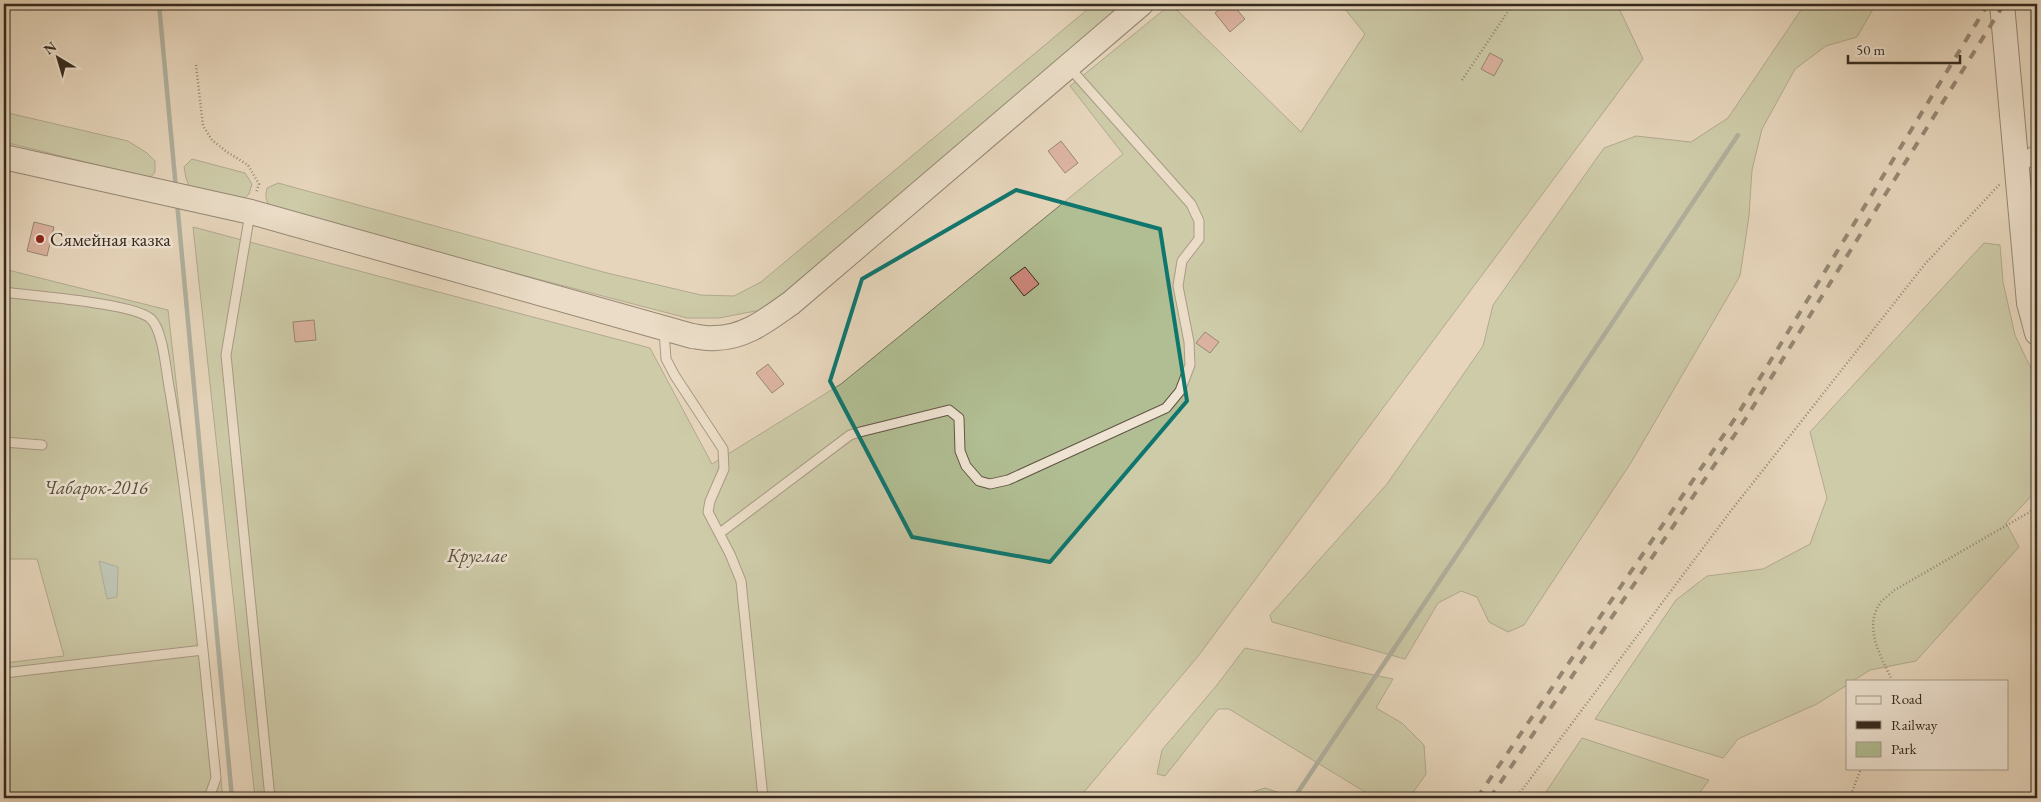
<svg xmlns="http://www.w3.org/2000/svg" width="2041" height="802" viewBox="0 0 2041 802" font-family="'EB Garamond',serif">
  <rect width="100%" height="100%" fill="#e6d6bb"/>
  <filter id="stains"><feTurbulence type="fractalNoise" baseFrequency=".004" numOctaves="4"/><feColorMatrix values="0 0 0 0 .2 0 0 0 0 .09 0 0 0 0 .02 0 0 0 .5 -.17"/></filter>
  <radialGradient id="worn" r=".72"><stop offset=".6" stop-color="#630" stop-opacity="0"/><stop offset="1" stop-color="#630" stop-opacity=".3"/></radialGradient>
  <path fill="#b1be93" stroke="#737458" d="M1094,4h33l-338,291 -28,15 -42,8h-32l-410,-107c-10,-5 -13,-12 -10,-23l11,-5 329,90 94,22 33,1 27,-14z
    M1171,4l130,128 64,-98 -24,-30h276l26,55 -444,596 -120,143h-824l-62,-571 457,121 62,116 129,-80 282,-230 -53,-68z
    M1805,4h71l-19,33 -31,9 -31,23 -33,60 -10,41 -3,46 -9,60 -108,185 -108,164 -16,7 -19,-10 -12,-25 -16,-6 -23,12 -33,56 -133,-37 -2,-7 117,-131 96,-138 10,-41 111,-157 32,-12 55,6 37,-24z
    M4,112l124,29 19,12 8,8v11l-5,6 -146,-36z
    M192,159l53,14 7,11 -3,10 -7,6 -52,-12 -4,-10 -2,-11z
    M2037,175v85l-3,-13 -3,-59z
    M1984,243l16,2 3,37 12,53 22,46v109l-31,33 13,24 -103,114 -46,9 -17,11h-6v4l-30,19 -79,35 -15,19 -128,-39 81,-119 31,-24 56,-7 47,-25 17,-46 -17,-66z
    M4,269l164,41 55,488h-219v-135l60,-7 -27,-97h-33z
    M1245,648l148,31 -17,29 26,15 22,22 2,29 -17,24h-34l-146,-89h-11l-53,67 -8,-2 5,-24 55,-65z
    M1582,738l127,42 -13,18h-154z
    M1265,788l30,10h-62z"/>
  <path fill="#96b9b3" stroke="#6f8077" d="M99,561l19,6 -1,30 -10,2z"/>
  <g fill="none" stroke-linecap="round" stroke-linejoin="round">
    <path stroke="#6f8077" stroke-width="4.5" d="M159,4l17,185
      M177,202l55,596
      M1294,798l444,-663"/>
  </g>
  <path fill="#cf887d" stroke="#352a1e" d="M1226,4h6l13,15 -15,13 -15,-19z
    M1490,53l13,7 -9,16 -13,-7z
    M1061,141l17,22 -13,10 -17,-22z
    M34,222l20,5 -7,29 -20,-5z
    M1025,267l14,17 -15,12 -14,-18z
    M314,320l2,20 -21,2 -2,-20z
    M1205,332l14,10 -9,11 -14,-10z
    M768,364l16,20 -12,9 -16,-20z"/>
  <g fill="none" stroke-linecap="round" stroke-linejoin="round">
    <g stroke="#615545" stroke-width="11">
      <path id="lane" d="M250,213l-24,142 44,443
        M4,292c28,4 130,11 147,27 13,13 15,55 19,73 21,127 33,258 46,386l-7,20
        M664,331l2,28 9,17 48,73 1,20 -14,32 -2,11 22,42 11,27 22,217
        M4,442l38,3
        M720,533l130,-98 10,-3 89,-22 10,8 1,33 6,15 13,15 11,3 18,-4 158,-72 14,-17 10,-26 -1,-23 -11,-56 4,-25 17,-22v-18l-8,-17 -123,-138
        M4,673l199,-23"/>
    </g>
    <g stroke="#615545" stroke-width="18">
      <path id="street" d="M2016,166l21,-13"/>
    </g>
    <g stroke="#352a1e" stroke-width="26">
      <path id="secondary" d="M2002,4l27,299 8,30
        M4,157l247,55 441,124c7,1 15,3 23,2 30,0 53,-19 76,-35l350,-299"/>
    </g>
    <path stroke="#352a1e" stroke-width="2.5" stroke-dasharray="1 2.5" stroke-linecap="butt" d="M196,65l7,61 9,14 15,12 21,13 11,19 -3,9
      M1462,80l51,-76
      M1891,681v-3c-11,-23 -28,-52 -10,-76 3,-4 9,-7 12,-11l135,-78 9,-7
      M1516,798l214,-286 195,-248 75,-80
      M1850,798l11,-30"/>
    <use href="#lane" stroke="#efe4d3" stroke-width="9"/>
    <use href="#street" stroke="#efe4d3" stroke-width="16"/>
    <use href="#secondary" stroke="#efe4d3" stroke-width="24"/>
    <path stroke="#352a1e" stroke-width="4" stroke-dasharray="9 9" stroke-linecap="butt" d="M1477,798l261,-384 250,-410
      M1490,798l256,-380 258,-414"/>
  </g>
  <path d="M0 0H2041V802H0ZM1016,190l144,39 27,172 -137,161 -138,-25 -82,-156 32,-102z" fill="#e6d6bb" fill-opacity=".55" fill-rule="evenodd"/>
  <path fill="none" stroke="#0f766e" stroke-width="4" stroke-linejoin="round" d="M1016,190l144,39 27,172 -137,161 -138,-25 -82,-156 32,-102z"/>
  <circle fill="#8f2418" stroke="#efe4d3" stroke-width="2" cx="40" cy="239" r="5"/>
  <g text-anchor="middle" stroke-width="5" stroke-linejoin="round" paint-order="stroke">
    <g font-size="19" fill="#352a1e" stroke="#efe4d3" text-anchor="start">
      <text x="50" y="246">Сямейная казка</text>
    </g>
    <g font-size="19" font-style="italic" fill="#544f3b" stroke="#efe4d3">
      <text x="96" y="494">Чабарок-2016</text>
      <text x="477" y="562">Круглае</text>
    </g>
  </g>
  <rect width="2041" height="802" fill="none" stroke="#e6d6bb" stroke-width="20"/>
  <rect x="5" y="5" width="2031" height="792" fill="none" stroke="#352a1e" stroke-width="2.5"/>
  <rect x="10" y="10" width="2021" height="782" fill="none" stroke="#352a1e"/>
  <rect x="1846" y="680" width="162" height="90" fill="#efe4d3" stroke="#a59a8b"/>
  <rect x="1856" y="696" width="25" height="8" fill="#efe4d3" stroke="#a59a8b"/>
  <text x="1891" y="704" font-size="15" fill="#352a1e">Road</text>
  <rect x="1856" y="721" width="25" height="8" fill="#352a1e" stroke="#a59a8b"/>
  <text x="1891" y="730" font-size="15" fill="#352a1e">Railway</text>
  <rect x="1856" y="742" width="25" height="15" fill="#b1be93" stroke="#a59a8b"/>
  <text x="1891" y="754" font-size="15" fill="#352a1e">Park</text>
  <g transform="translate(58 58) rotate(322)" stroke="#efe4d3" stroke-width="4" paint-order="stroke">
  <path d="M0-4L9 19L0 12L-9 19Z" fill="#352a1e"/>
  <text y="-8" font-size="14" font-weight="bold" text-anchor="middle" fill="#352a1e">N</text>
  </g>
  <path d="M1848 55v8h112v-8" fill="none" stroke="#352a1e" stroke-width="2.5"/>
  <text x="1856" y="55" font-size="15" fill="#352a1e" stroke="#efe4d3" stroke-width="4" paint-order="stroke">50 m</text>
  <rect width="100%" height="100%" filter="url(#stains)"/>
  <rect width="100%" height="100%" fill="url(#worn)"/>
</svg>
